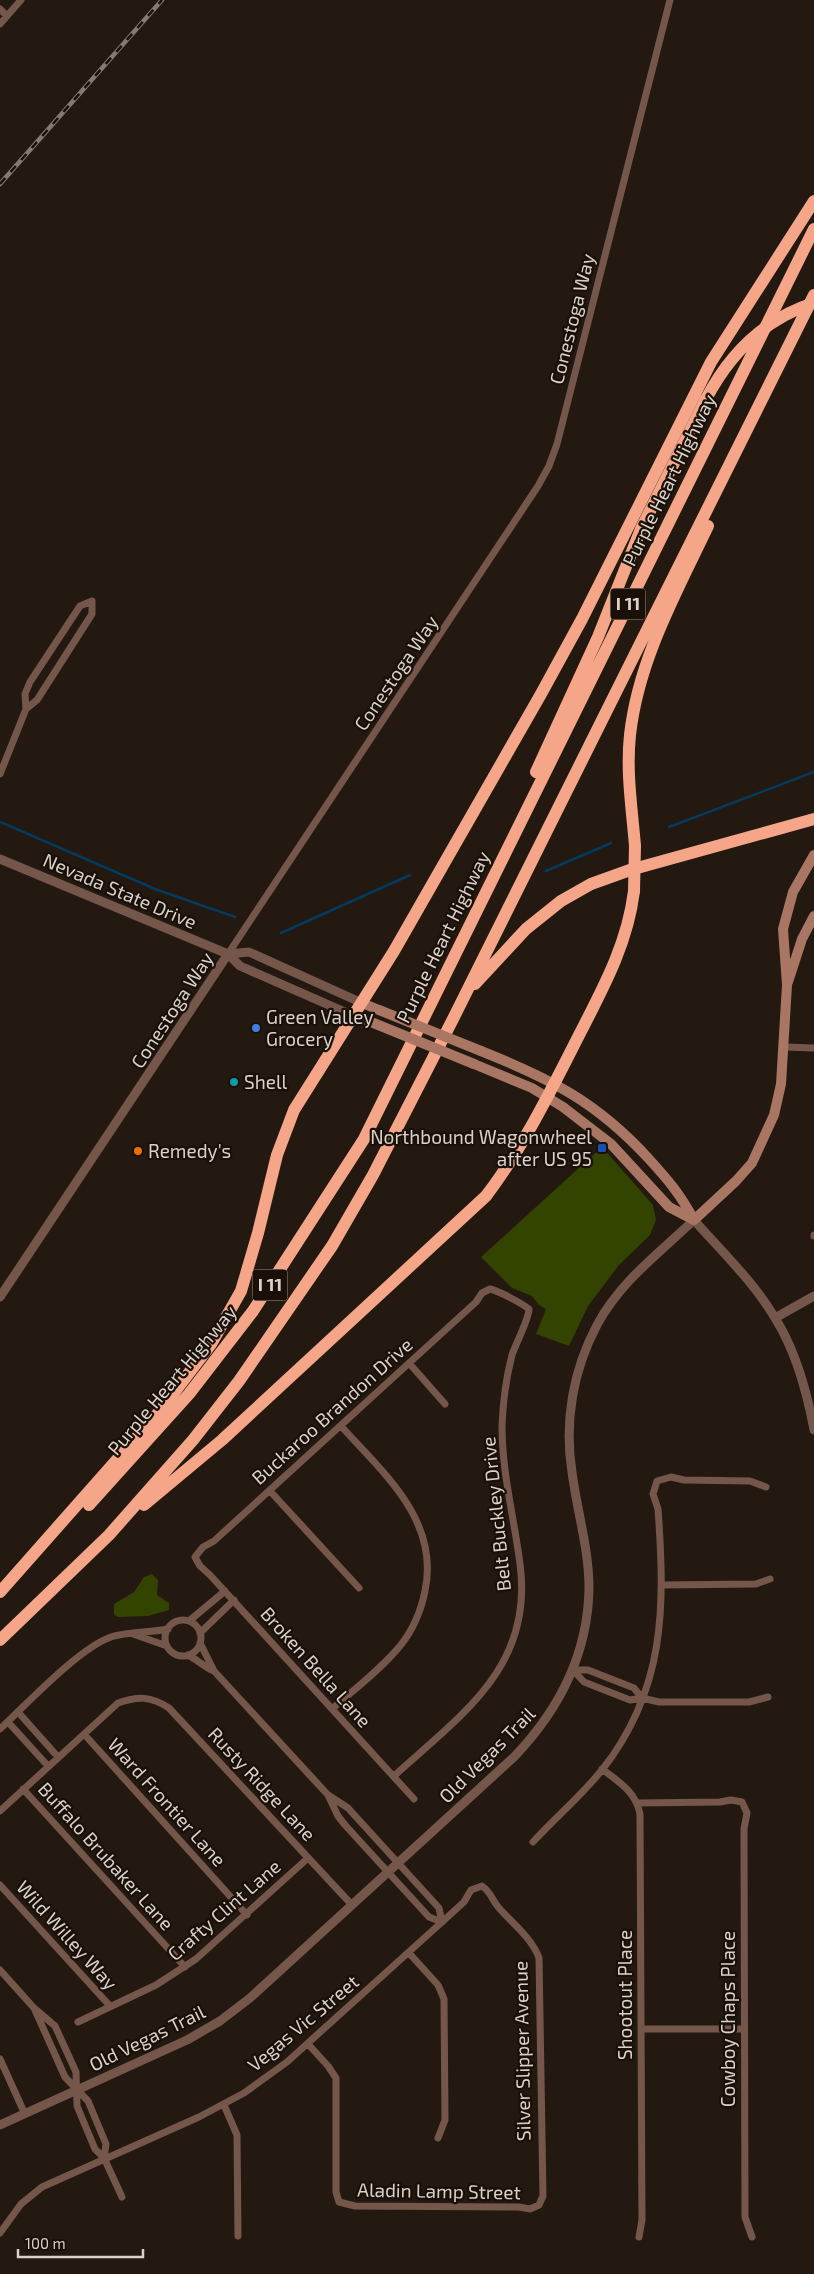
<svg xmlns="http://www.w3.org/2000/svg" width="814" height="2274" viewBox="0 0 814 2274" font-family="'Exo 2',sans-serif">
  <rect width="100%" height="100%" fill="#241910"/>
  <path fill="#334300" d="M602,1147l51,58 3,15 -6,15 -31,30 -31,41 -19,40 -33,-12 10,-25 -7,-4 -7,-9 -20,-8 -31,-31z
    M152,1574l6,6 -1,15 12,8v7l-21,6 -30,1 -4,-2v-11l20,-12 10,-15z"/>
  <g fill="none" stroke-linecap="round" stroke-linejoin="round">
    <path stroke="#033a5e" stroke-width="2.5" d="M0,822l155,67 80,28
      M669,827l145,-55
      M546,871l65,-28
      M281,933l129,-58"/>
    <path stroke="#75564a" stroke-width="7" d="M0,9l7,7
      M0,24l21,-24
      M0,774l26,-65 11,-9 55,-86v-13l-12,5 -50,76 -5,12 1,15
      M228,954l310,-468 11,-20 8,-22 113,-444
      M784,1047l30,1
      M814,1235v1
      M409,1363l36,41
      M270,1491l89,97
      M662,1585l94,-1 14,-5
      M165 1638a18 18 0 1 1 36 0a18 18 0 1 1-36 0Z
      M189,1621l36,-30
      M200,1633l34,-33
      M133,1634l34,12
      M200,1643l14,28 114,124 20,13 91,100 3,14
      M188,1655c10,5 16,12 26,16
      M573,1670l11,12 46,18 12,-2 17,4h90l19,-5
      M573,1670h15l46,18 8,10
      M333,1708c23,-20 48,-39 67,-62 13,-16 21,-35 25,-55 15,-71 -42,-118 -84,-165
      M18,1712l40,45
      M8,1722l40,44
      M0,1729c27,-25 79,-81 111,-92 18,-6 38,-4 57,-8
      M84,1734l163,181
      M602,1769c17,13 34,23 38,45l2,406 -3,17
      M394,1776c67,-61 140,-109 126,-212 -6,-47 -18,-91 -18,-138 1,-24 4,-48 10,-71 4,-12 17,-36 17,-46 -8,-6 -30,-18 -39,-20l-8,4 -6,9 -262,239 -11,6 -8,10 5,9 10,9 204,224
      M23,1789l162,178
      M328,1795l10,21 7,9 84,92 13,5
      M638,1803l82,-1 11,-2 11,2 5,11 -3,16 1,388 7,20
      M0,1811l118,-108c20,-7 33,-7 51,5l183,197
      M533,1842c23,-25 48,-46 69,-72 64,-81 63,-164 56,-261l-5,-15 4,-13 14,-4 13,3 66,1 16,6
      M0,1885l110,121
      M409,1953l29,32 6,14 1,121 -7,18
      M0,1970l34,38 21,18 21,46 1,34 18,43 9,9 18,39
      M35,2010l30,67 23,24 18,43 -2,14
      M78,2022l78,-37 40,-26 112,-101
      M641,2029h103
      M0,2059l24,53
      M224,2105l13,30 1,101
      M0,2233l21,-29 21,-17 157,-70 45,-24 43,-31 155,-140 22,-20 7,-12 11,-4c10,7 9,13 17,22 13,15 33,30 40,50l4,238 -4,9 -9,4 -11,-2 -164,-1 -16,-4 -3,-10v-114l-8,-12 -20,-22"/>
    <path stroke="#75564a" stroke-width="9" d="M0,859l228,95 12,12 114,50
      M228,954l21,-2 113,51
      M0,1297l228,-343
      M775,1318l39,-22
      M0,2125l187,-85 33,-19 30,-23 264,-241c45,-47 74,-103 75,-169 0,-39 -12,-77 -17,-116 -8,-50 1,-102 25,-147 23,-43 62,-72 97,-105 28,32 60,62 81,98 21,33 32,74 39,112"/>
    <path stroke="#a87663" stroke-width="10" d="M788,982l14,-43 12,-23
      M362,1003l17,7
      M354,1016l17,6
      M481,1051c70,28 116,51 168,108 20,22 31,35 45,61
      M474,1064l58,24 31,19 48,37 58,63 25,13
      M694,1220l42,-39 16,-18 22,-48 7,-31 6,-99 -4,-56 10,-37 21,-37"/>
    <path stroke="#f5a688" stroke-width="12" d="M536,772l62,-135 43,-108 65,-130
      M635,846c-3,-37 -9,-74 -5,-111 8,-74 46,-142 78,-209
      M475,984l51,-55 35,-28 30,-17 39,-14 184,-51
      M89,1505l100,-111 64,-83 111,-172 450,-910
      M144,1505l78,-65 264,-244c35,-46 60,-96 86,-147 26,-52 55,-100 62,-158
      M0,1592l160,-181 51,-67 30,-53 17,-58 19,-78 17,-45 100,-159 147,-257 41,-75 129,-257 103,-161
      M0,1640l109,-105 84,-95 46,-59 93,-135 41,-71 80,-156 361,-724"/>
    <g stroke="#837a73" stroke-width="4.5">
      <path id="rail" d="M0,184l162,-184"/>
    </g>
    <use href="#rail" stroke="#1a1008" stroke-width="2.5" stroke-dasharray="8" stroke-linecap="butt"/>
    <path stroke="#a87663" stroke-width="10" d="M379,1010l102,41
      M371,1022l103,42"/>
    <path stroke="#f5a688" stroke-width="12" d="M706,399c24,-46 58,-80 108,-96
      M634,891l1,-45"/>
  </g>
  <circle fill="#3f7fe0" stroke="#1a1008" stroke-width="2" cx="256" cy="1028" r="5"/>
  <circle fill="#0f9aa8" stroke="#1a1008" stroke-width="2" cx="234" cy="1082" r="5"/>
  <rect fill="#1a4fb4" stroke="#1a1008" stroke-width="2" x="597" y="1143" width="10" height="10" rx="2.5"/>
  <circle fill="#e8710a" stroke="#1a1008" stroke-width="2" cx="138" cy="1151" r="5"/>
  <g text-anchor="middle" stroke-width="4.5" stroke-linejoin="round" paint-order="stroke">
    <g fill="#1a1008" stroke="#a09790" stroke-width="1">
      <rect x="610.5" y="588.5" width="35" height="31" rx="4"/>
      <rect x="252.5" y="1269.5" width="35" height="31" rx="4"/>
    </g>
    <g font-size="18" font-weight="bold" fill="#d9d1cb">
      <text x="628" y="610">I 11</text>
      <text x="270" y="1291">I 11</text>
    </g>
    <g font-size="19" fill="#d9d1cb" stroke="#1a1008">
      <text transform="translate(572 319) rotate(-76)" y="7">Conestoga Way</text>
      <text transform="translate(669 480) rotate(-64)" y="7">Purple Heart Highway</text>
      <text transform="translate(396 673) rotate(-56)" y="7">Conestoga Way</text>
      <text transform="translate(120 891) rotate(23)" y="7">Nevada State Drive</text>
      <text transform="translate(443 937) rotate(-64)" y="7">Purple Heart Highway</text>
      <text transform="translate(172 1010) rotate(-57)" y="7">Conestoga Way</text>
      <text transform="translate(172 1380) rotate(-50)" y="7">Purple Heart Highway</text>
      <text transform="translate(332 1411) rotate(-42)" y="7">Buckaroo Brandon Drive</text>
      <text transform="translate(496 1514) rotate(-96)" y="7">Belt Buckley Drive</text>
      <text transform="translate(316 1667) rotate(48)" y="7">Broken Bella Lane</text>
      <text transform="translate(487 1755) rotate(-45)" y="7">Old Vegas Trail</text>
      <text transform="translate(262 1784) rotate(47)" y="7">Rusty Ridge Lane</text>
      <text transform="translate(167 1802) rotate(48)" y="7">Ward Frontier Lane</text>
      <text transform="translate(106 1856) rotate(48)" y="7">Buffalo Brubaker Lane</text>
      <text transform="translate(224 1910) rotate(-41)" y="7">Crafty Clint Lane</text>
      <text transform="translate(67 1935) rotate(48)" y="7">Wild Willey Way</text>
      <text transform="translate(625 1995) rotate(-90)" y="7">Shootout Place</text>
      <text transform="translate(728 2019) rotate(-90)" y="7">Cowboy Chaps Place</text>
      <text transform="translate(303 2023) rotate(-40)" y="7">Vegas Vic Street</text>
      <text transform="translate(147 2038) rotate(-26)" y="7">Old Vegas Trail</text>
      <text transform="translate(522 2051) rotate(-91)" y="7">Silver Slipper Avenue</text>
      <text transform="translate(439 2191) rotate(1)" y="7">Aladin Lamp Street</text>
    </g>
    <g font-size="19" fill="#d9d1cb" stroke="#1a1008" text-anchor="start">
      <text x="266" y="1024">Green Valley<tspan x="266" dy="22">Grocery</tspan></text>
      <text x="244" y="1089">Shell</text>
      <text x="592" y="1144" text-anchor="end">Northbound Wagonwheel<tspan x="592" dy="22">after US 95</tspan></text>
      <text x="148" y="1158">Remedy's</text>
    </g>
  </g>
  <path d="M18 2249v8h125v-8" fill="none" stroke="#d9d1cb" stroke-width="2.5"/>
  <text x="25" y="2249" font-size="15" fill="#d9d1cb" stroke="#1a1008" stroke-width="4" paint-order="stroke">100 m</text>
</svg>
